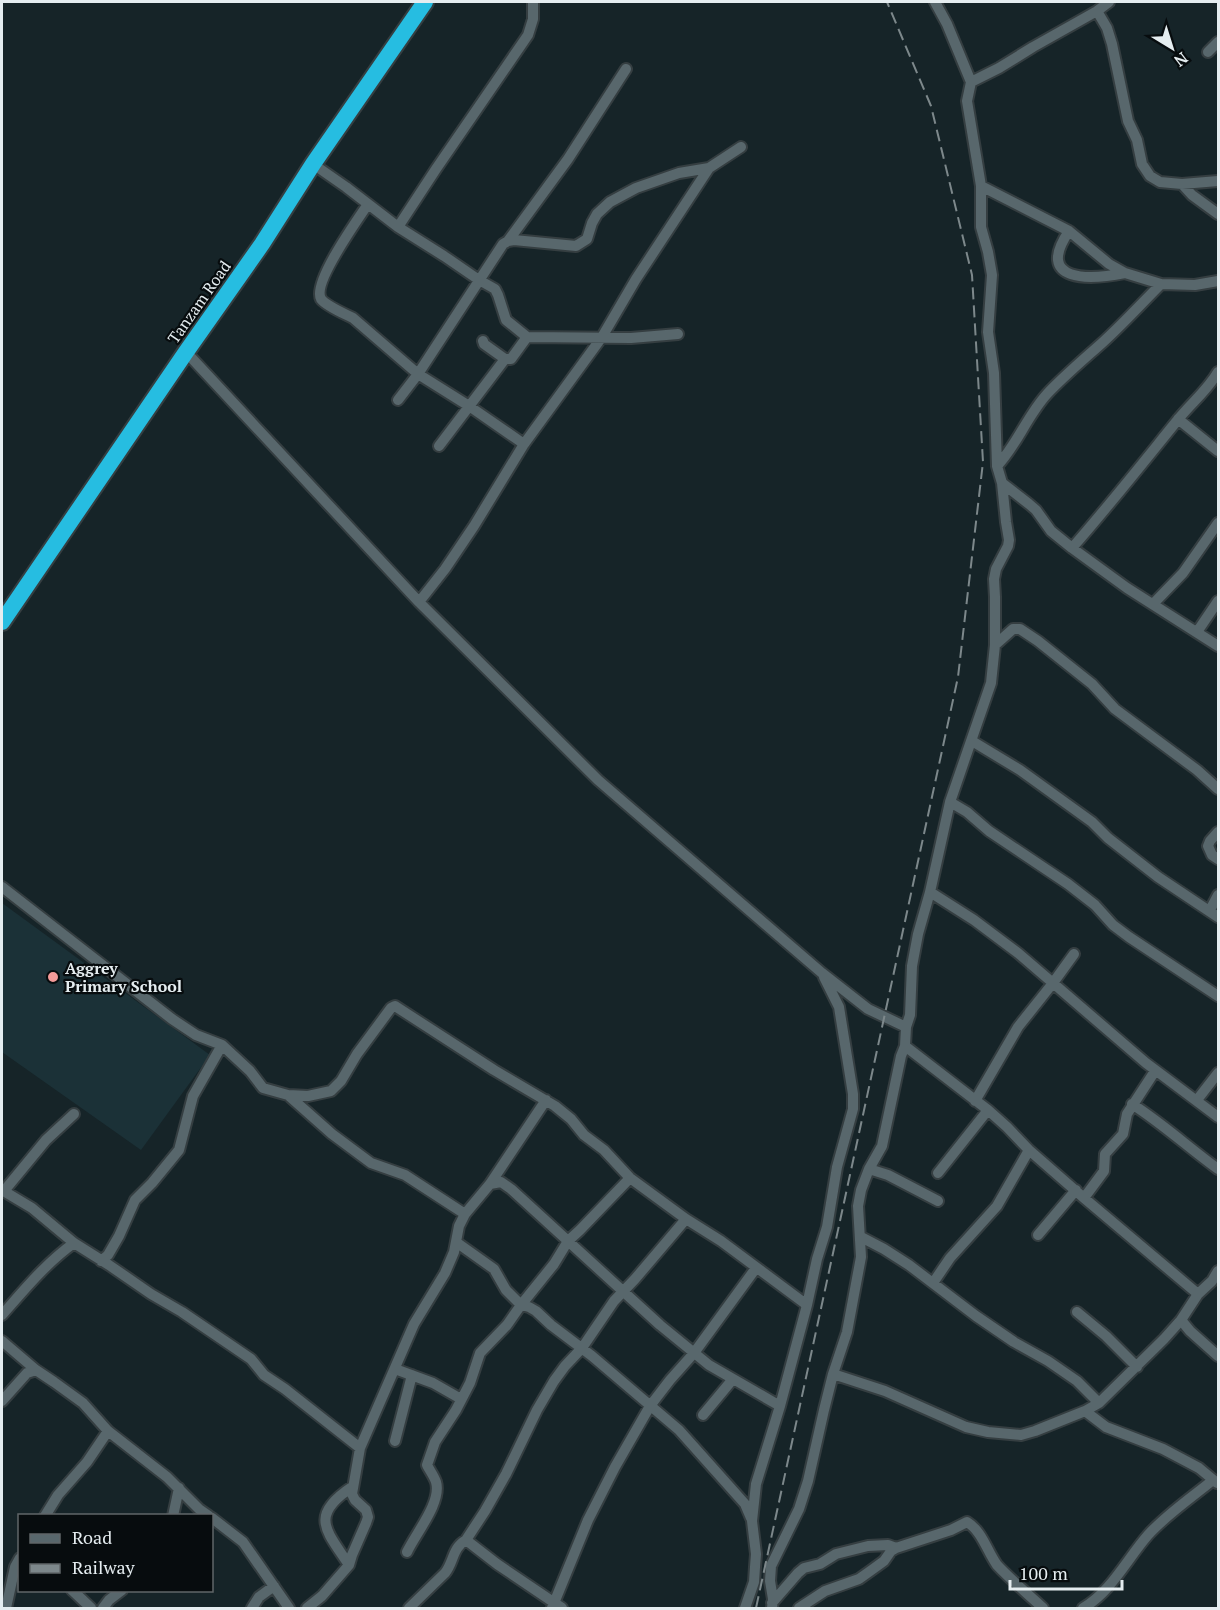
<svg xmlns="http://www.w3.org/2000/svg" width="1220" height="1610" viewBox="0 0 1220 1610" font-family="'PT Serif',serif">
  <rect width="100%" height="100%" fill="#162428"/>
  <path fill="#1b3137" d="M2,903l208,152 -69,95 -139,-98z"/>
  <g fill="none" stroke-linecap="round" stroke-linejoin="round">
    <g stroke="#353e41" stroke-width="14">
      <path id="minor" d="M1097,11l10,17 5,16 16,77 9,19 5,24 8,12 10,6 22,2 36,-3
        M1208,52l10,-10
        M971,82l28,-14 34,-21 64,-36 12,-9
        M313,164l33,23 52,40 46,29 35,24 16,9 3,6 8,25 21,17 104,1 47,-4
        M1182,184l10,11 26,19
        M981,186l88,45 40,33 16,9 36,11 34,1 23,-4
        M368,204c-10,15 -56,79 -47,95 5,7 24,15 32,19l65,56 51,32 55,38
        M398,227l38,-58 92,-134 5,-16v-17
        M1069,231c-35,52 21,49 56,42
        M508,241l60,-82 58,-90
        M483,341l1,3 21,15h6l16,-22
        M186,352l233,250 179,178 224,193 46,36 38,18
        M398,400l20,-26 85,-130 5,-3 6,-1 62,6 11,-7 5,-16 5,-9 13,-12 26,-14 43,-15 30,-5
        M1178,419l40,32
        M439,446l66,-87
        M997,466c20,-21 30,-50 50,-72 17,-18 36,-34 55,-51 20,-18 39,-39 59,-59
        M1002,483l27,21 7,6 15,21 21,17 55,40 91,58
        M1072,548c36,-41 70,-84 104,-126 14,-18 31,-31 42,-50
        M419,602l26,-33 29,-43 50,-82 78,-107 34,-58 73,-111 32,-21
        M1153,604l30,-31 35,-50
        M1197,632l21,-31
        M995,645l18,-16h7l18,12 54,43 23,25 82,61 21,19
        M972,741l48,29 72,52 16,16 50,39 60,40
        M950,802l17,10 22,19 79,53 27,21 18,20 16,12 89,59
        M1218,832l-8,9 -2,5 4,9 6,4
        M2,887l170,132 24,16 26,10 28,26 13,17 25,7 20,1 23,-5 10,-10 16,-27 34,-46 4,-2 99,64 61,36 16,13 13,16 20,15 26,28 56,41 35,22 86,64
        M930,892l44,28 44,33 128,110 72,54
        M1210,910l8,-15
        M905,1046l83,64 19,17 22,23 55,48 114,96
        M288,1095l44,39 39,29 34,12 60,39
        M1197,1100l21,-27
        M975,1101l43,-74 35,-44 21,-29
        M1132,1104c31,20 57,44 86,65
        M869,1169l19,6 50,26
        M938,1173l50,-63
        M490,1184l11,-2 10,7 149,136 49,40 71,41
        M2,1190l30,18 42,35 35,22 42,29 31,18 69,47 13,16 21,14 75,59
        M4,1191l42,-51 28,-26
        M1084,1198l20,-27 1,-17 18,-20 4,-20 28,-43
        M1038,1235l38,-45
        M861,1237l23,12 25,16 67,51 38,26 34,19 29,20 22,22
        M456,1242l38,27 12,21 15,15 8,2 7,4 15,14 41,31 87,74 66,74 6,14
        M101,1261l7,-6 11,-19 16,-36 17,-17 27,-33 14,-54 29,-51
        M933,1283l17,-25 47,-52 32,-56
        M1077,1312l29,24 31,31
        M2,1315c22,-25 44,-52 72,-72
        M1181,1320l9,11 28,25
        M2,1341l34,29
        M395,1369l38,14 28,16
        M833,1374l52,17 81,36 22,5 33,3 14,-4 50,-20 14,-8 65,-64 17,-19 17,-26 14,-13 6,-10
        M2,1401l25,-28 9,-3 18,12 29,21 25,28 59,46 32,32 10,7
        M1085,1411l21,16 57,22 19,10 17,9 18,15
        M703,1415l30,-36
        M395,1441l17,-66
        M45,1516l13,-21 29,-33 21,-31
        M173,1516l6,-28
        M212,1518l31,24 46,66
        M407,1552c9,-19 35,-50 29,-70 -2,-6 -6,-11 -9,-17l8,-23 21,-32 14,-27 10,-30 27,-28 14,-20 33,-41 14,-23 12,-11 50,-52
        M349,1565c-22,-34 -41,-49 3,-78
        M72,1590l19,18
        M772,1603l26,-30 6,-5 16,-4 16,-10 32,-8 20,-1 8,3
        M6,1608l9,-41 5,-9
        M103,1608l6,-8 13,-10
        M252,1608l7,-11 15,-11
        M307,1608l15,-12 27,-31 3,-10 14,-32 2,-6 -2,-7 -11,-10 -3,-6 8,-46 54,-124 31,-51 9,-21 5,-26 6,-12 25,-30 56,-84
        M409,1608l36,-35c9,-11 7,-25 21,-33
        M552,1608l36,-88 27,-53 35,-61 20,-26 24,-27 62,-85
        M562,1608l-65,-44 -31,-24 19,-29 21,-37 31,-64 17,-29 11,-15 17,-18 32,-47 21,-22 51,-60
        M745,1608l9,-26 1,-15 1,-13 -4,-33 4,-37 24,-78 27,-101 10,-46 10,-32 10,-60 16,-58v-15l-14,-87 -15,-30
        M772,1608l1,-9 -3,-18 1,-15 28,-57 9,-28 16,-71 9,-36 14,-42 14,-75 -3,-51 3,-16 8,-21 13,-23 19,-90 4,-10 1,-19 4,-12 2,-49 6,-32 12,-42 20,-90 41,-119 4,-38v-48l-1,-18 2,-10 12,-23 1,-6 -3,-18 -4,-39 -5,-17 -3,-93 -6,-41 4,-57 -4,-23 -7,-25v-41l-14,-85 4,-19 -24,-58 -12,-22
        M799,1608l26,-17 34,-12 14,-10 11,-8 7,-10 5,-3 55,-18 16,-8c15,9 20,29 30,43 14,15 31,29 46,43
        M1083,1608c28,-16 44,-49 65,-73 19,-21 43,-37 65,-55"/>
    </g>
    <g stroke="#353e41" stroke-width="20">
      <path id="highway" d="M2,622l184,-270 76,-108 51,-80 112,-162"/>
    </g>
    <use href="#minor" stroke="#58676c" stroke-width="10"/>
    <use href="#highway" stroke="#26bde1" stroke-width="16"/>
    <path stroke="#7d888b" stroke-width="2" stroke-dasharray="12 6" stroke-linecap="butt" d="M756,1608l202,-931 25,-215 -11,-187 -41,-169 -44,-104"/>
  </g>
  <circle fill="#f59b99" stroke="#070c0e" stroke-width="2" cx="53" cy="977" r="6"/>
  <g text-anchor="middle" stroke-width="4.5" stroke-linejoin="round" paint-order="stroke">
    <g font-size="16" fill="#e5edf0" stroke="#070c0e">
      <text transform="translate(199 302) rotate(-55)" y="6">Tanzam Road</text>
    </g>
    <g font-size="16" font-weight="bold" fill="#e5edf0" stroke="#070c0e" text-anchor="start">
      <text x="65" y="974">Aggrey<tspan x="65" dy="18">Primary School</tspan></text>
    </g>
  </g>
  <rect width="1220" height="1610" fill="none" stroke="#e5edf0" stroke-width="6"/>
  <rect x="18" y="1514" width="195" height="78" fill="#070c0e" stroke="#606668" stroke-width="1.5"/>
  <rect x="30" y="1534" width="30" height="9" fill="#58676c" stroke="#606668" stroke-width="1.5"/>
  <text x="72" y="1544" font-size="18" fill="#e5edf0">Road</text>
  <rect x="30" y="1564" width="30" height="9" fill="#7d888b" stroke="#606668" stroke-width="1.5"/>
  <text x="72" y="1574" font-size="18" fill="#e5edf0">Railway</text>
  <g transform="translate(1172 48) rotate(142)" stroke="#070c0e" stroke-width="4.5" paint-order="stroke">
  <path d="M0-4.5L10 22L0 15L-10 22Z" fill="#e5edf0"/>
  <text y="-9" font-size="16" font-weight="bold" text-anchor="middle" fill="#e5edf0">N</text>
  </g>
  <path d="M1010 1580v9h112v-9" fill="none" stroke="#e5edf0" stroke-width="3"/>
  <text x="1019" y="1580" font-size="18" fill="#e5edf0" stroke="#070c0e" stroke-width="4.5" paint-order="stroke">100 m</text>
</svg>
